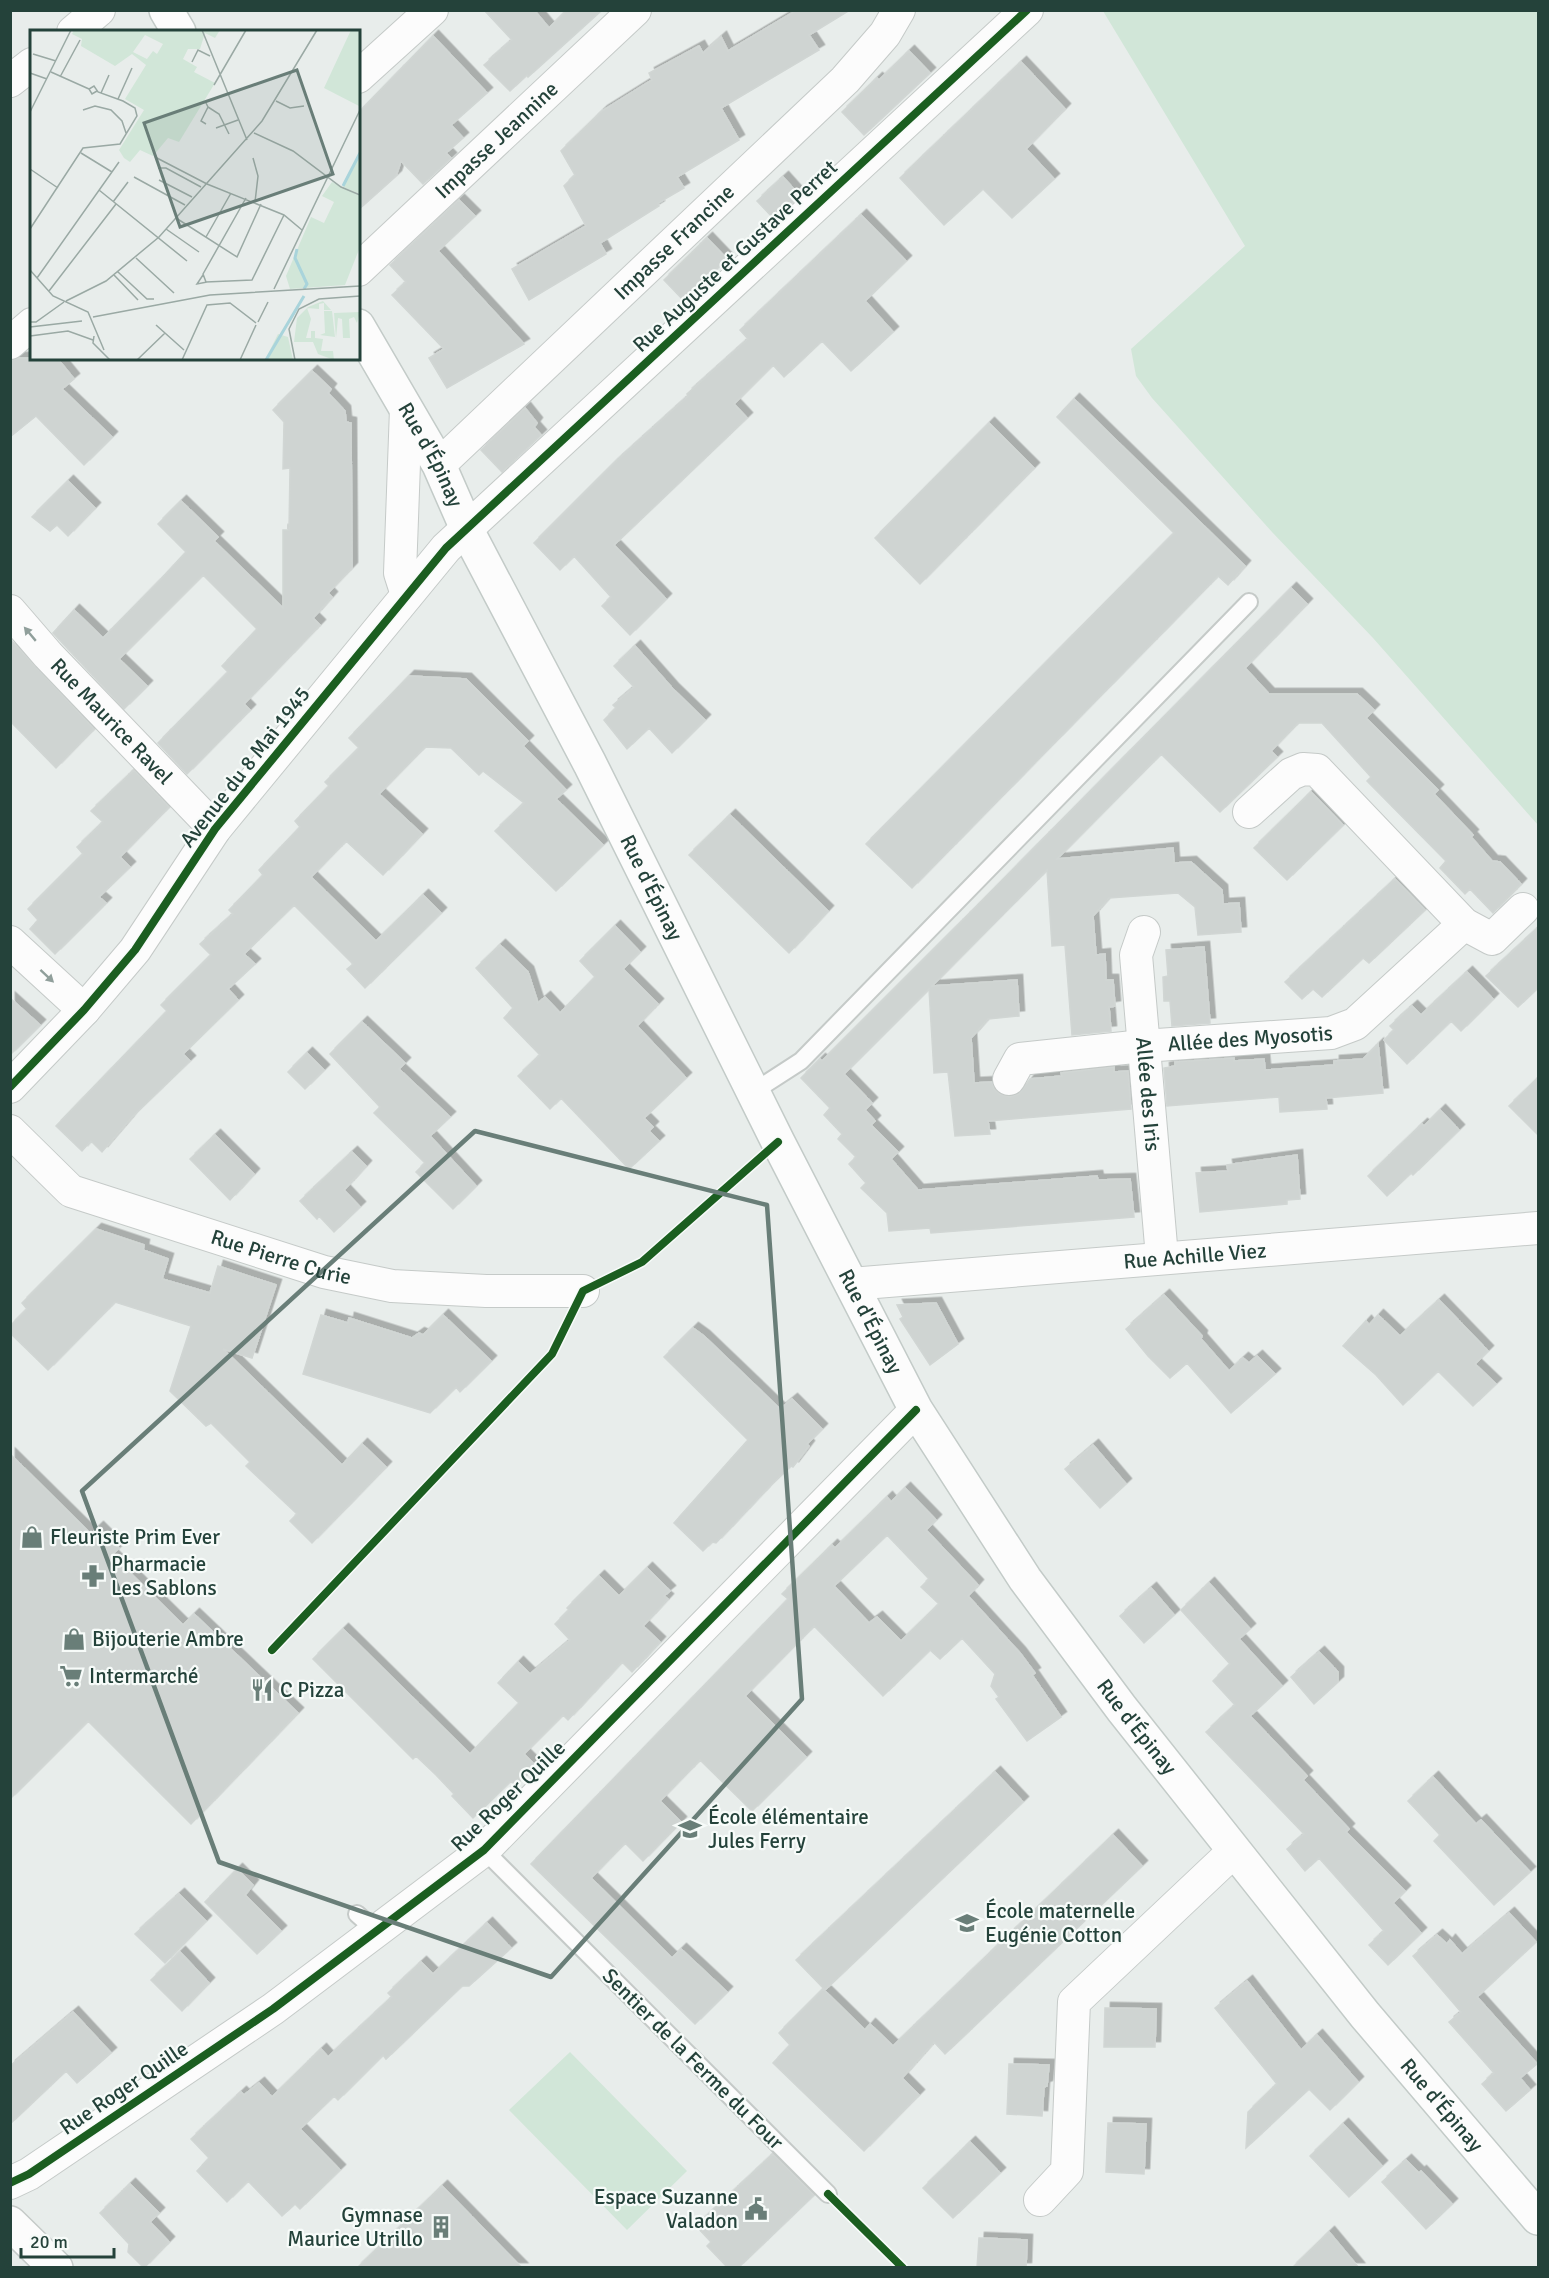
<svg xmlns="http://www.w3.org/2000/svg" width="1549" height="2278" viewBox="0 0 1549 2278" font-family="Signika,sans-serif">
  <defs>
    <filter id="shadow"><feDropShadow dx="5.5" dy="-5.5" stdDeviation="0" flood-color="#0004"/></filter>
  </defs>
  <rect width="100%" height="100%" fill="#e8edeb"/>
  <path fill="#d1e6d8" d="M1103,11h435v814l-165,-187 -101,-106 -120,-134 -16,-22 -5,-27 114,-103z
    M570,2052l117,119 -60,59 -118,-120z"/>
  <path fill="#cfd4d2" stroke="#d1d6d4" stroke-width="1.5" fill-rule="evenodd" filter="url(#shadow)" d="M484,10h50l15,18 18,-18h35l-74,67 -1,-2 -17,16 -26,-26 28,-25z
    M797,10h53l-41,25 10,15 -98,58 18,32 -62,37 7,11 -26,15 1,3 -59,37 6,11 -77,46 -17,-31 74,-43 -22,-40 11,-11 -14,-24 41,-40 50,-31 -3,-7 50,-27 4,7 18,-16 7,14z
    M433,36l54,57 -36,32 12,13 -17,15 5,5 -28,26 -22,-23 -5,15 -38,34v-97z
    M909,51l21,22 -66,62 -22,-23 35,-34 2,2z
    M1021,62l44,47 -39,40 28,30 -42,39 -29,-29 -39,36 -44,-47z
    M783,177l17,19 -26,23 -17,-18z
    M459,200l16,16 -37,35 86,93 -77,44 -18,-30 15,-9 -52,-54 14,-13 -16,-17z
    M861,215l45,46 -41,40 28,31 -42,39 -29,-30 -38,36 -11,-12 -39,39 13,14 -133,127 52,54 -36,36 -28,-29 9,-9 -37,-41 -14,14 -26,-27 79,-79 75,-68 -1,-2 61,-55 -8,-9z
    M707,238l20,21 -43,42 -20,-21z
    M18,358h39l17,21 -12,10 50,48 -28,28 -48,-49 -26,21v-76z
    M312,371l19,18 -3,4 17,18 1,11 5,1 1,145 -24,25 4,4 -19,21 7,7 -76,79 6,6 -63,64 -29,-31 70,-71 -6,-6 35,-37 -54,-54 -84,84 28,27 -23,23 -71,-76 21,-23 29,28 57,-58 26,-28 -28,-28 23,-23 37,36 -4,4 69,67v-78h6l1,-62 -7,1 1,-47 -11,-12z
    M1074,399l171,167 -17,19 -10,-9 -306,312 -46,-44 308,-311 -117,-116z
    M525,408l12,15 -3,4 7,8 -39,37 -21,-22z
    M989,423l45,45 -114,116 -45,-46z
    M68,481l27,27 -27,28 -11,-11 -7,6 -18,-14z
    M1291,588l16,16 -62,64 24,26h88l17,16 -8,8 72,72 -4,4 39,41 -2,2 21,24 8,1 21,22 -28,29 -23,-24 -5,5 -25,-26 6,-7 -79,-80 4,-4 -49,-54h-24l-27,28 6,6 -57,55 -59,-58 -104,105 116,-11 1,15 17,-1 31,28 1,14 16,-1 2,29 -43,3 -3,-28 -17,-14 -69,5 -16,18 3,39 9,-1 1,26h7l2,26 -6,1 2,24 -39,4 -7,-90 -13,1 -5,-76 -115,116 85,-6 2,36 -31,3 -17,19 3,45 18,-1 2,7 6,5 10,3 9,-3 11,-15 32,-3 -1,-3 53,-6v5l14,-1 3,38 -143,12 2,13 -35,2 -7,-64 -14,1 -5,-84 -85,85 28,29 -7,7 10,11 -4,4 27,27 -7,7 27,31 179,-14 1,4 32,-1 4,38 -203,16 -1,-5 -41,3 -2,-18 -26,-25 5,-5 -17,-19 7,-7 -18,-18 4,-5 -18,-19 6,-7 -29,-30 19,-19 2,2 130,-130z
    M10,639l84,90 -38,39 -46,-47z
    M635,646l38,43 32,31 -33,33 -23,-25 -22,21 -23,-29 12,-12 -3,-3 21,-18 -20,-21z
    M409,676l57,3 62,62 -5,5 43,44 -10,9 47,46 -47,46 -61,-60 29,-28 -41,-32 -4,4 -28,-27 -26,-1 -46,47 43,40 -39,41 -37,-34 -35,36 65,64 47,-46 18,18 -76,75 -18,-19 6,-5 -59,-59 -50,49 11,10 -27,25 10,11 -55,54 7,7 -58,56 -30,35 -11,-11 -9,10 -26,-25 111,-115 -6,-6 50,-50 -11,-11 33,-30 -4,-4 34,-35 -4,-5 41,-43 -5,-6 34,-35 -4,-4 34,-34 -10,-10z
    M134,770l35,37 -49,50 10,10 -31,30 7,6 -51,51 -25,-25 8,-9 -10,-11 55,-55 -6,-7 26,-25 -12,-11z
    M1311,792l32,33 -56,55 -33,-32z
    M730,815l98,96 -39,42 -100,-98z
    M1395,879l30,31 -56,53 -6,-5 -41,39 -9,-8 -11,10 -17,-17z
    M615,926l25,26 -17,17 35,35 -21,22 49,52 -42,40 9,9 -4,4 10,10 -30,28 -68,-71 -11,11 -32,-33 22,-21 -36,-37 9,-10 -37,-40 24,-23 28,27 10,31 7,-6 15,16 35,-36 -15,-16z
    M1539,927v60l-21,20 -32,-31z
    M1204,947l6,76 -38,3 -2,-25h-6l-1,-24 5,-1 -2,-26z
    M1467,972l26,27 -32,32 -10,-10 -44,43 -23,-24 10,-10 -4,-4 22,-20 9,9z
    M10,998l30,27 -30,30z
    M362,1022l43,41 -6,6 51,48 -20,19 46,50 -23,23 -37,-37 9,-9 -51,-50 6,-6 -50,-53z
    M1378,1044l5,49 -57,5 1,11 -47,3 -1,-15 -112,9 -3,-38 11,-2v-4l59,-4v3l30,-2 1,11 69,-5v-4l29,-2z
    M307,1053l17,17 -19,19 -17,-17z
    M1539,1077v59l-30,-30z
    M1440,1110l19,20 -46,45 -2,-2 -24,23 -19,-20 54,-52 2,2z
    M215,1135l39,39 -24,26 -40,-41z
    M352,1152l14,14 -22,24 16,17 -26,25 -15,-16 -2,3 -17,-18z
    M1297,1155l3,44 -13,1v4l-87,8 -4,-39 32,-2 -1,-6z
    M96,1229l48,16 -1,5 25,9 -6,20 48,14 8,-27 58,19 -24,73 -29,-9 119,116 20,-21 24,23 -74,76 -22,-22 7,-7 -51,-48 4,-4 -39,-39 -5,3 -36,-35 21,-65 -76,-24 -67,68 -38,-37v-7l17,-17 -5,-6z
    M1164,1295l38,41 -1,3 28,32 14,-13 6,5 8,-7 18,18 -44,39 -44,-50 -17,15 -22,-22 -22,-27z
    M1439,1300l49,51 -13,13 21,20 -23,22 -35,-35 -35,34 -27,-30 -33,-29 23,-25 3,4 9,-10 22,21z
    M936,1303l22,41 -28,21 -30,-46 3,-2 -6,-12z
    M321,1315l27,8 1,-5 63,20 7,-5 4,2 20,-20 48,46 -31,31 -4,-5 -26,26 -127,-39z
    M693,1328l11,8 76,73 12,-10 30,30 -15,15 2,2 -16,21 -2,-1 -24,23 -51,54 -4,-1 -9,9 -29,-28 74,-83 -84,-83z
    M1093,1445l33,39 -26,24 -35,-39z
    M10,1454l81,80 7,-7 21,21 -7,7 71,70 11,-11 104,99 -107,111 -103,-103 -78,78z
    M905,1488l31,32 -10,10 52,55 -10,11 52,57 15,20 -3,2 29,42 -34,24 -31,-42 3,-2 -8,-11 4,-12 -33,-36 -22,21 -10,-9 -47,46 -69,-70 -69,70 61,61 -54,54 -52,-51 -40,41 21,21 -38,39 -18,-18 -34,35 81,80 9,-9 46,43 -32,32 -164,-160 257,-265 -6,-5 50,-49 3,3 52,-51 4,5zM887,1535l42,44 -8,8 18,17 -38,37 -24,-24 -8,6 -35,-37z
    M647,1568l23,23 -6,5 4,3 -25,27 17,16 -28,30 -10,-10 -54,58 -5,-5 -39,39 13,13 -22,18 -4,-4 -38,37 -21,-22 2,-2 -18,-19 -20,-19 -3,3 -100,-100 30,-30 127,125 49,-51 -21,-20 20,-21 12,12 40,-34 -15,-16 14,-14 -2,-2 32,-32 20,20z
    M1209,1583l41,46 -11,10 43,47 -32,30 57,60 -4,4 46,49 -3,3 59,59 -12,12 28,30 -33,32 -19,-20 15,-14 -65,-73 -14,13 -18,-22 17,-15 -98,-102 29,-27 -22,-24 17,-17 -49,-54z
    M1151,1588l23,27 -30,28 -24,-27z
    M1319,1652l19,20v10l-24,22 -23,-27z
    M995,1772l28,30 -198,188 -29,-30z
    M1433,1777l43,47 5,-4 49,52 -36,33 -60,-64 6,-6 -32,-34z
    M1113,1835l29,31 -197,188 -11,-12 -32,36 17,17 -55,56 -91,-88 17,-18 -11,-12 44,-44 42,41 5,-6 23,22z
    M237,1869l16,16 -8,10 36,36 -24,23 -52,-52z
    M179,1894l27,27 -41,42 -30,-29z
    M1509,1913l27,29 -59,55 60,67 -17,14 10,12 -24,21 -24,-27 12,-11 -45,-51 12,-10 -48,-56 24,-21 10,9 3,-4 12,14z
    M487,1923l24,25 -42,38h-7l-76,73 -3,-4 -45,45 -4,-4 -34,33 40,41 -40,39 -5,-5 -13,12 -34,-35 -21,21 -30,-31 12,-13 -18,-19 50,-47 3,3 15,-12 13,14 49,-48 7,8 64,-60 -4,-4 33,-31 12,12z
    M180,1952l29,31 -27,28 -31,-31z
    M1247,1981l54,69 16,-15 41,47 -28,28 -21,-21 -63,59 2,-36 29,-28 -62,-76z
    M1105,2008l51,1 -1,38h-51z
    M73,2012l38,41 -34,30 -11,-12 -56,53v-58z
    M1009,2064l40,1 -2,21 -3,1 -2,29 -35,-2z
    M1108,2123l38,1 -2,50 -38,-2z
    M1343,2124l39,42 -33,31 -39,-41z
    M970,2142l30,31 -47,45 -30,-30z
    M773,2154l41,41 -76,73h-10l-21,-22 4,-4 -15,-16z
    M1406,2160l13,13 2,-2 31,33 -26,25 -44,-47z
    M130,2184l29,29 -9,9 19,20 -25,26 -16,-16 1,-8 -29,-31z
    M442,2186l80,82h-165z
    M1329,2232l30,36h-67z
    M979,2238l48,2 -1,28h-49z"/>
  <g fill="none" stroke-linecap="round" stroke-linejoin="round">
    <g stroke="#c5cac8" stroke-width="20">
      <path id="service" d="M753,1092l48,-31 448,-459
        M484,1850l344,344
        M357,1914l19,17"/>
    </g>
    <g stroke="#c5cac8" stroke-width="34">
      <g id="minor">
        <path d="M73,32l26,-22"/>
        <path d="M358,77l74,-67"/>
        <path d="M10,81l22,-17"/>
        <path id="s1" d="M358,270l277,-260"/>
        <path d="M10,343l22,-19"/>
        <path d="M406,409l-6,164 7,22"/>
        <path id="s2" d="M439,465l406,-385 40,-46 14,-24"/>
        <path id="s3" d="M10,611l38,44 167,174"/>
        <path d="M1249,812l42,-38 12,-5 14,1 147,154 28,15 31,-30"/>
        <path id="s4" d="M1144,932l-8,23 26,302"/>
        <path d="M10,942l74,68"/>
        <path id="s5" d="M1009,1079l11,-20 123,-13 188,-13 24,-9 109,-100"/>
        <path d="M10,1087l74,-77 51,-60 80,-121 231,-281 581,-538"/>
        <path id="s6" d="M10,1131l61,60 253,81 68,14 94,5h97"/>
        <path id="s7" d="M851,1284l687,-56"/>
        <path d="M10,2183l19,-9 244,-165 211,-159 432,-440"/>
        <path d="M1040,2200l27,-29 7,-169 160,-151"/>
      </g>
    </g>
    <g stroke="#c5cac8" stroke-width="36">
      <path id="tertiary" d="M10,2223l46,45"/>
    </g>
    <g stroke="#c3cbc8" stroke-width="36">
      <g id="secondary">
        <path d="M166,10l13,22"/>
        <path id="s8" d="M358,326l81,139 32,73 119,226 188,378 138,268 109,169 97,130 243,306 173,203"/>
      </g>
    </g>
    <use href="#service" stroke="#fcfcfc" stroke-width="16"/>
    <use href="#minor" stroke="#fcfcfc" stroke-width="32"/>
    <use href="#tertiary" stroke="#fcfcfc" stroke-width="33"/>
    <use href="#secondary" stroke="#fcfcfc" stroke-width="33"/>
    <g stroke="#f7fbf9" stroke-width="11">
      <path id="cycleway" d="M10,1087l74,-77 51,-60 80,-121 231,-281 581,-538
        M272,1650l280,-296 31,-63 59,-29 136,-120
        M10,2183l19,-9 244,-165 211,-159 432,-440
        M828,2194l75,74"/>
    </g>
    <use href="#cycleway" stroke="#1b5e20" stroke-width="8"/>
  </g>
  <defs><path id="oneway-solid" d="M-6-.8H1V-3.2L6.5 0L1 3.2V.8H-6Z" transform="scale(1.5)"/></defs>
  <g fill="#909f9b">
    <use href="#oneway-solid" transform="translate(30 634) rotate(-130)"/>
    <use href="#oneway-solid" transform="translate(47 976) rotate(43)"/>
  </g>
  <path fill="none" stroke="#697e78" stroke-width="4.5" stroke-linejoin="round" d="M475,1131l292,74 35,494 -251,278 -332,-115 -137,-371z"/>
  <defs>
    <g id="shop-bare" transform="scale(1.8)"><path d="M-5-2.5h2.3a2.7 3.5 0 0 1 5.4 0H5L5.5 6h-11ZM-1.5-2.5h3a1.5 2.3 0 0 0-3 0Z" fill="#697e78" stroke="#f7fbf9" stroke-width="2.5" paint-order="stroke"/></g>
    <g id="pharmacy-bare" transform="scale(1.8)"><path d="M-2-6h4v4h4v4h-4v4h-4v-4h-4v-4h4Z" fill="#697e78" stroke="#f7fbf9" stroke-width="2.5" paint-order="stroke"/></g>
    <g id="supermarket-bare" transform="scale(1.8)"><path d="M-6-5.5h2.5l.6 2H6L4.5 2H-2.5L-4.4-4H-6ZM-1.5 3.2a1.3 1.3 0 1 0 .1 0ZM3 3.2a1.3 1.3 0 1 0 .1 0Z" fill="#697e78" stroke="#f7fbf9" stroke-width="2.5" paint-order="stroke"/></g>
    <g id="restaurant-bare" transform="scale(1.8)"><path d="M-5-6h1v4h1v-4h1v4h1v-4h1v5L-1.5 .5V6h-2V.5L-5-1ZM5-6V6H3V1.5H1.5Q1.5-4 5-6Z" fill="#697e78" stroke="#f7fbf9" stroke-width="2.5" paint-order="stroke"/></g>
    <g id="school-bare" transform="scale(1.8)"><path d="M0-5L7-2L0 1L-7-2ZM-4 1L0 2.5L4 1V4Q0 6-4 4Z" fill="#697e78" stroke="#f7fbf9" stroke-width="2.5" paint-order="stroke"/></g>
    <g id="civic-bare" transform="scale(1.8)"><path d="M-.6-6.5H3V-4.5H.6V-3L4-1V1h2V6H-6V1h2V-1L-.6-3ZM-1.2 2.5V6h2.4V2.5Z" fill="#697e78" stroke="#f7fbf9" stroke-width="2.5" paint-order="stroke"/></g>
    <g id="building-bare" transform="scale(1.8)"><path d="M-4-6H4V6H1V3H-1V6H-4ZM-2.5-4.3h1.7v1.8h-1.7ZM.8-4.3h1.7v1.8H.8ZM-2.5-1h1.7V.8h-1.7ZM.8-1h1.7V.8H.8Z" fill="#697e78" stroke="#f7fbf9" stroke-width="2.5" paint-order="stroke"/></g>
  </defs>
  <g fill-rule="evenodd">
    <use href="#shop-bare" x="32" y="1537"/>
    <use href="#pharmacy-bare" x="93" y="1576"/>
    <use href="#shop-bare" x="74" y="1639"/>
    <use href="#supermarket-bare" x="71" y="1676"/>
    <use href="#restaurant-bare" x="262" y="1690"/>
    <use href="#school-bare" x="690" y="1829"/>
    <use href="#school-bare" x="967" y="1923"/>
    <use href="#civic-bare" x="756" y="2209"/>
    <use href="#building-bare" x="441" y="2227"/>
  </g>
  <g text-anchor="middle" stroke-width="4.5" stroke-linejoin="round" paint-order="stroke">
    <g font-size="21" fill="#24423a" stroke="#f7fbf9">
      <text dy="7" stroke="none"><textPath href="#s1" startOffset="190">Impasse Jeannine</textPath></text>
      <text dy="7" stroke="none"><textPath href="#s2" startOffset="324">Impasse Francine</textPath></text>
      <text transform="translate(735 256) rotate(-43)" y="7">Rue Auguste et Gustave Perret</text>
      <text dy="7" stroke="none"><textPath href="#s8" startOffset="148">Rue d'Épinay</textPath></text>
      <text dy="7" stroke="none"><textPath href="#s3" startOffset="150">Rue Maurice Ravel</textPath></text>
      <text transform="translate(245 767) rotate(-52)" y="7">Avenue du 8 Mai 1945</text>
      <text dy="7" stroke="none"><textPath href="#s8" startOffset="634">Rue d'Épinay</textPath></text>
      <text dy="7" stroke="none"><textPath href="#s5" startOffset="254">Allée des Myosotis</textPath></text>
      <text dy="7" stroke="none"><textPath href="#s4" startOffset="164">Allée des Iris</textPath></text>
      <text dy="7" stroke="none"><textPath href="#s7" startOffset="345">Rue Achille Viez</textPath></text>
      <text dy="7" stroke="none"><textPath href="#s6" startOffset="306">Rue Pierre Curie</textPath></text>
      <text dy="7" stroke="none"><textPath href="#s8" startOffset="1120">Rue d'Épinay</textPath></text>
      <text dy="7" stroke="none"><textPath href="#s8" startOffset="1606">Rue d'Épinay</textPath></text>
      <text transform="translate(508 1796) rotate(-44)" y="7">Rue Roger Quille</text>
      <text transform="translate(693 2059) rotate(45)" y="7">Sentier de la Ferme du Four</text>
      <text transform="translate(124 2088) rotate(-34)" y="7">Rue Roger Quille</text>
      <text dy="7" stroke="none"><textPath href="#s8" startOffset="2092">Rue d'Épinay</textPath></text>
    </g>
    <g font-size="21" fill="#24423a" stroke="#f7fbf9" text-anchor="start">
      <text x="50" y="1544">Fleuriste Prim Ever</text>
      <text x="111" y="1571">Pharmacie<tspan x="111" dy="24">Les Sablons</tspan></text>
      <text x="92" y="1646">Bijouterie Ambre</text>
      <text x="89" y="1683">Intermarché</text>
      <text x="280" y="1697">C Pizza</text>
      <text x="708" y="1824">École élémentaire<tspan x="708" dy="24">Jules Ferry</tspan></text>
      <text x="985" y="1918">École maternelle<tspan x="985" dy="24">Eugénie Cotton</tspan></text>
      <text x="738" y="2204" text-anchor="end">Espace Suzanne<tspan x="738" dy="24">Valadon</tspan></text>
      <text x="423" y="2222" text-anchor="end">Gymnase<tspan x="423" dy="24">Maurice Utrillo</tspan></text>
    </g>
  </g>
  <g transform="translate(30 30)">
    <rect width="330" height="330" fill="#e8edeb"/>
    <path d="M44,0h146l-5,8 -10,-5 -5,16h-12l-5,10 14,8 -3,5 21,11 -36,59 -11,-4 -15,18 -13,-6 -10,12 -6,-4 -5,-8 25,-40 -19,-11 21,-34 -14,-11 -17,12 -34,-20 1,-7 -10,-5zM115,5l18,9 -6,10 -4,-3 -6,8 -14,-7zM321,0h9l-1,76 -35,-18zM330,124v40l-17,-7zM302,152l28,14v51l-15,38 -55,4 -4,-13 25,-59 13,6 10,-21 -12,-6zM293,271l8,9h-7v-7l-5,1v5l-12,-1 4,11 -5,19h5v-7h4v7l8,1 -2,12h12l1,9 -16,-6 -5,-12h-19l3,-24 11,-11zM294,281h8l3,26 -15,-2 5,-2zM330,282l-3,11 -3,-6 -5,2 1,19h-7l-1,-19 -4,-1 -2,20 -2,-25zM248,304l10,3 5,23h-28z" fill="#d1e6d8" fill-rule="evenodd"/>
    <path fill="none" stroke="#a9d4db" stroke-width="3" d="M313,156l17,-33M267,219l-2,9 12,26 -3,5M236,330l38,-64"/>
    <path fill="none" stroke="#9aa9a4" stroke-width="1.5" d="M172,0l45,110M3,24l23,7M162,32l6,-12 12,6M21,42l38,17M0,43l17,6M30,47l20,-37M184,55l32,-55M71,63l8,-18M88,69l14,-31M246,71l14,7 14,-2M178,77l11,7 10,20M53,80l12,-4 16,4 11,11 4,12M0,82l41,-82M176,94l-5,-3 7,-14 -2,-4M186,98l22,-8M224,103l39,18 48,36 19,8M51,123l31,19M125,127l52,27 77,31 18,15M223,128l5,18 -3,26M128,138h8l35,19M0,139l28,19M104,147l51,28M129,150l33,17M69,160l88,71M216,168l-43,76 3,8 46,-2 32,-65M83,172l15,-20M146,188l61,39 24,-53M0,199l53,-81 37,-4 17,-28 -2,-8 -12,-7 -25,-9 -4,-6 -5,3 3,5 5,-3M136,199l33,23M176,207l25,-44M106,228l38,35M0,240l23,26 35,16 16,38M88,242l29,27h7M84,245l24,25M173,245l-6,9 10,-2M7,248l82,-116M244,259l86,-179M19,261l67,-87M36,271l40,-20 53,-44 103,-116 55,-91M63,287l117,-22 150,-9M0,292h6l28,-20M228,292l10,-20M126,295l28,25M0,297l52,-6M0,306l38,-5 25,9M64,306l-1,7 17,17M107,330l28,-27M152,330l25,-55 23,-2 26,20M210,330l16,-35M265,330l-6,-31 10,-20 20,-10 41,-3"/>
    <path fill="#697e78" fill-opacity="0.15" stroke="#697e78" stroke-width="3" d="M267,40l36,104 -153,53 -36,-104z"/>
    <rect width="330" height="330" fill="none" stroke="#24423a" stroke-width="3"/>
  </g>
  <rect width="1549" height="2278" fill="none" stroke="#24423a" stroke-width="24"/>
  <path d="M21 2248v9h93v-9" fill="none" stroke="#24423a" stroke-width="3"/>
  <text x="30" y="2248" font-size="18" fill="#24423a" stroke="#f7fbf9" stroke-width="4.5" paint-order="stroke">20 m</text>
</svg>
